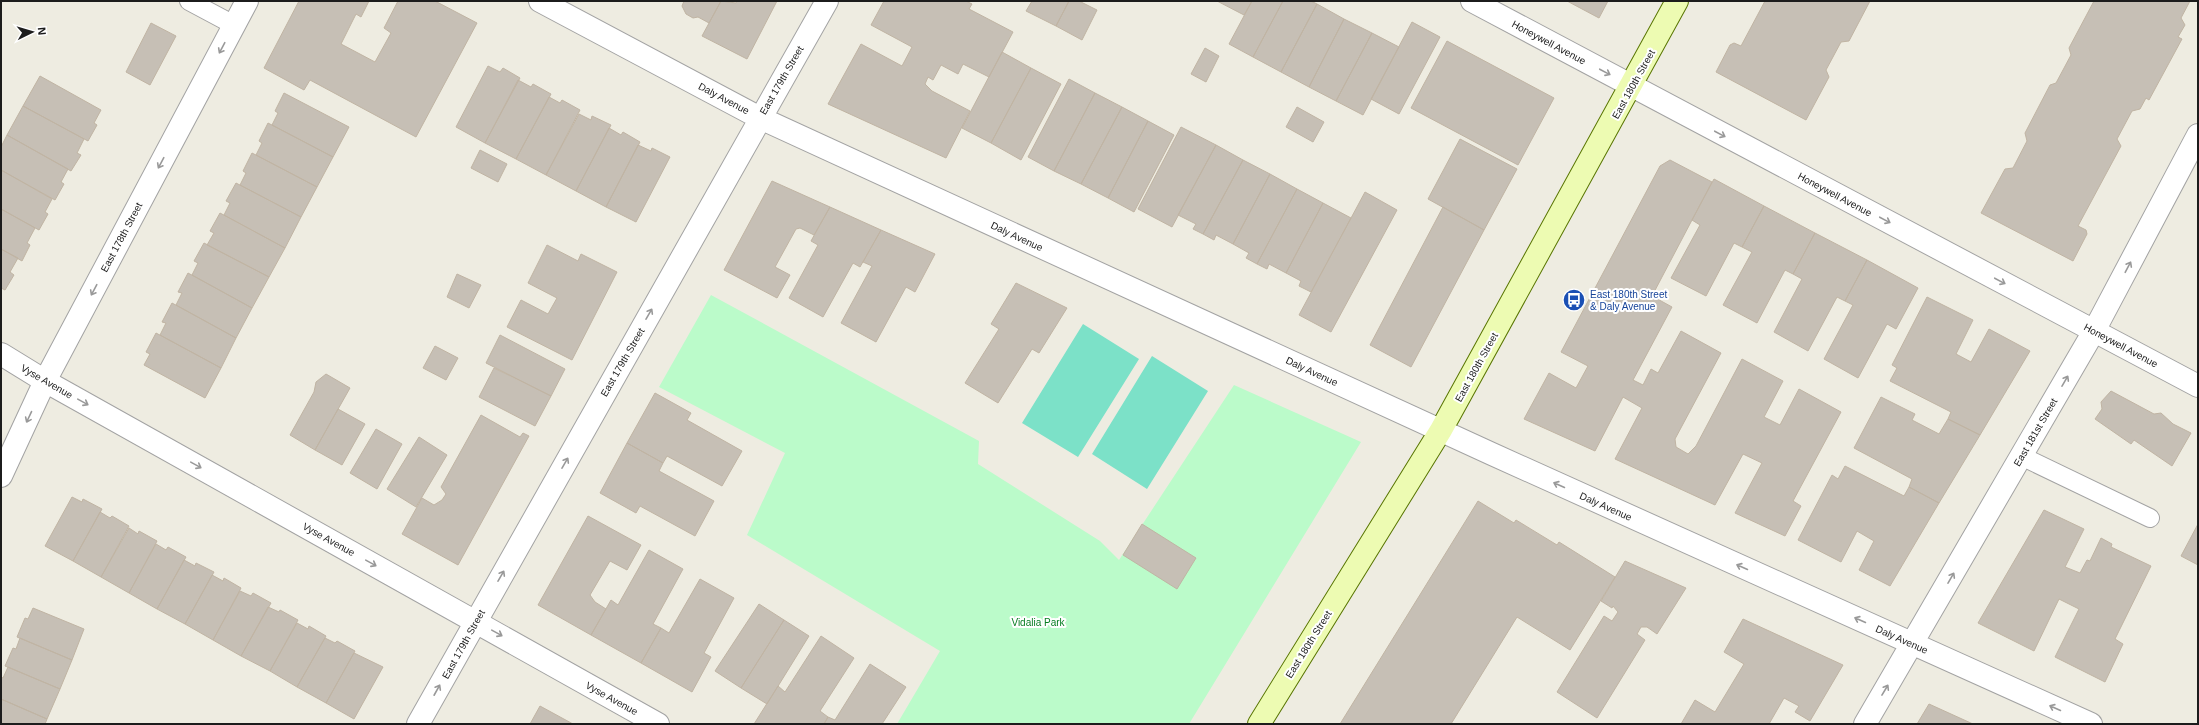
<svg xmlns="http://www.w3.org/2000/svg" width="2199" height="725" viewBox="0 0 2199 725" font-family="Arial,sans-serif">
  <rect width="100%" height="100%" fill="#eeece1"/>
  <path fill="#bbfbca" d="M711,295l268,146 -1,23 122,77 19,19 115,-175 127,57 -172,282h-292l43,-73 -193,-116 38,-82 -126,-66z"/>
  <path fill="#7ce1c8" d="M1083,324l56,35 -61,98 -56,-34z
    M1152,356l56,35 -61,98 -55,-35z"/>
  <path fill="#c6bfb5" stroke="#c0b4a3" d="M299,1h70l-8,16 -5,-3 -15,30 34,18 16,-29 -7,-5 14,-27h37l42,22 -61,114 -106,-57 -6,10 -40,-22z
    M684,1h37l-12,22 -11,-6 -5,1 -7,-4 -4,-8z
    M721,1l15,2 1,-2h40l-30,58 -45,-23z
    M884,1h82l6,3 -3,5 44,23 -24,45 -26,-13 -5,10 -17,-9 -8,15 -5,-3 -3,7 7,7 38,20 -24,47 -118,-54 33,-60 41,22 10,-19 -41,-22z
    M1032,1h37l-13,25 -30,-15z
    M1069,1h10l18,9 -15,30 -26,-14z
    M1217,1h35l-8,14z
    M1252,1h31l-30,56 -24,-13z
    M1283,1h28l6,3 -36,68 -28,-15z
    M1567,1h41l-9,17z
    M1765,1h105l-21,40 -8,1 -15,28 3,7 -23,43 -90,-48 14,-27 4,-2 7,3z
    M2094,1h96l-9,17 4,7 -7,12 4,2 -33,61 -3,-2 -6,11 -8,2 -15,28 4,7 -43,80 8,4 1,4 -14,27 -92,-48 24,-44 8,-1 14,-27 -2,-8 25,-48 6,-2 15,-28 -2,-7z
    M1317,4l27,15 -35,68 -28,-15z
    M1344,19l28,14 -36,68 -27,-14z
    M1412,22l28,15 -41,77 -28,-15z
    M151,23l25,13 -26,49 -24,-13z
    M1372,33l27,14 -36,68 -27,-14z
    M1447,41l107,57 -36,67 -107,-57z
    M1205,48l14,8 -13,26 -15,-8z
    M1002,52l29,16 -40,75 -29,-15z
    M488,66l12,6 3,-4 17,10 -35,65 -29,-16z
    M1031,68l30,16 -40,76 -30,-17z
    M40,76l61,34 -7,13 3,2 -9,16 -65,-35z
    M1069,79l26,14 -41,78 -26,-14z
    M518,80l13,7 2,-3 18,10 -35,65 -31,-16z
    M284,93l65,34 -16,30 -61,-32 6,-12 -3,-2z
    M1095,93l27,14 -41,77 -27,-13z
    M549,97l11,6 2,-3 18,10 -34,65 -30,-16z
    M23,106l61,33 -7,14 4,2 -10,16 -64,-36z
    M1122,107l26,14 -40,77 -27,-14z
    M1297,107l27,15 -11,20 -27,-15z
    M579,114l12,6 1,-4 19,9 -35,66 -30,-16z
    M1148,121l26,14 -40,77 -26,-14z
    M268,123l65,34 -16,30 -61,-32 6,-12 -3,-2z
    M1181,127l35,18 -44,82 -34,-18z
    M609,128l12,7 2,-3 17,10 -34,65 -30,-16z
    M7,135l61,34 -7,13 3,2 -9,16 -54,-30v-23z
    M1460,139l57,30 -33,61 -56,-31z
    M638,145l13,6 1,-3 18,9 -34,65 -30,-15z
    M1216,145l27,15 -40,74 -10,-5 3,-5 -18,-9z
    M480,150l27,14 -9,18 -27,-14z
    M252,153l65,34 -16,30 -61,-32 6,-12 -3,-2z
    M1243,160l27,14 -37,70 -17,-9 -2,5 -11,-6z
    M1670,160l42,22 -60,114 20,11 -39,73 10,5 8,-16 7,4 23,-42 40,22 -46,86 1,8 12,7 8,-8 46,-87 41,22 -19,36 16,8 19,-36 42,23 -48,89 8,5 -16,30 -50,-23 27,-50 -19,-9 -28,51 -100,-46 27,-51 -19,-11 -28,54 -71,-32 25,-46 27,15 12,-22 -27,-14 99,-186z
    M1,170l51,29 -7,13 3,2 -9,16 -38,-21z
    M1270,174l27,15 -40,75 -11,-6 3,-5 -16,-9z
    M1714,179l50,27 -22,41 -8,-4 -28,53 -35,-18 29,-53 -8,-5z
    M772,181l58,26 -16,28 -14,-7 -4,1 -21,38 15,8 -13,23 -53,-28z
    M236,183l65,34 -16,31 -61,-33 6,-12 -4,-2z
    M1297,189l26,14 -37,70 -17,-9 -2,5 -10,-5z
    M1365,192l32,18 -66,122 -32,-17z
    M1323,203l28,15 -40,74 -12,-6 2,-5 -15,-8z
    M1764,206l51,27 -22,41 -8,-4 -28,53 -34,-18 29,-53 -10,-5z
    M830,207l51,23 -21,37 -7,-4 -30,54 -34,-19 29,-53 -7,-4z
    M1443,207l41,23 -73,137 -41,-22z
    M1,209l34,19 -8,15 3,2 -8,16 -21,-12z
    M220,213l65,35 -16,29 -62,-32 7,-12 -4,-2z
    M881,230l54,24 -20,38 -9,-5 -30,55 -35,-19 31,-57 -9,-4z
    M1815,233l52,27 -22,41 -8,-4 -29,54 -34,-19 28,-53 -9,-5z
    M204,243l65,34 -17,31 -60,-33 6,-12 -4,-2z
    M547,245l31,16 3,-7 36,18 -45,88 -65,-33 14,-27 27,14 9,-16 -29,-15z
    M1,249l17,9 -8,14 4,3 -9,15 -4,-2z
    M1867,260l51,28 -22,41 -9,-5 -29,54 -34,-19 29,-54 -8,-4z
    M188,273l64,35 -16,30 -60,-33 6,-12 -4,-1z
    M457,274l24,11 -12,23 -22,-11z
    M1016,283l51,25 -28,45 -7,-4 -34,54 -33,-20 34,-54 -8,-5z
    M1927,297l46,23 -17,34 15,8 18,-33 41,22 -50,84 -32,-16 3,-7 -61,-31 7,-13 -5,-3z
    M172,303l64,35 -15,30 -61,-33 6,-12 -4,-1z
    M156,333l65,35 -16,30 -61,-33 6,-11 -4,-2z
    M500,335l65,34 -14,27 -65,-33z
    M435,346l23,12 -12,22 -23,-12z
    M494,368l57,28 -16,30 -56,-29z
    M326,374l24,14 -35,62 -25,-15 24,-43 2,-10z
    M2111,391l43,23 7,-1 12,11 18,9 -19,33 -38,-26 -3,4 -36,-25 7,-10 -1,-7z
    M655,393l36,20 -4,7 55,31 -20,35 -55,-30 -4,7 -36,-20z
    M1881,397l34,17 -3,6 27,14 9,-15 32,16 -41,68 -30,-16 3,-8 -58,-31z
    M338,409l27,15 -23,41 -27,-15z
    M481,415l39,22 3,-4 6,3 -71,129 -56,-31 20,-36 12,7 8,-5 4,-6 -5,-7z
    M376,429l26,15 -25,45 -27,-16z
    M419,437l28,18 -31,52 -29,-18z
    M627,443l36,20 -4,8 55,30 -19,35 -55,-30 -4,7 -36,-20z
    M1845,466l59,30 5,-9 30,16 -49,83 -31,-16 15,-29 -17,-10 -16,31 -43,-22 34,-65 6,4z
    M72,497l10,5 1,-3 19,10 -29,52 -28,-15z
    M1478,501l36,22 2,-3 41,25 2,-3 56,35 -45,73 -53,-33 -66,107h-111z
    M2044,510l40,19 -19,38 15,6 7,-13 3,1 11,-23 11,6 -1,3 40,19 -36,73 8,5 -18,38 -50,-25 24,-48 -20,-10 -25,52 -56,-28z
    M100,512l10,6 2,-2 17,10 -28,51 -28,-16z
    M588,516l53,29 -14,25 -17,-9 -20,34 5,7 11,7 -15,26 -53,-30z
    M1142,524l54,34 -19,31 -54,-34z
    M2198,524v41l-17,-9z
    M129,528l9,6 1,-3 18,10 -28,52 -28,-16z
    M156,544l10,6 2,-3 18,10 -29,52 -28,-16z
    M649,550l34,19 -30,55 8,4 -20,35 -50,-28 20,-35 7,5z
    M184,560l11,6 1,-3 18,9 -29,52 -28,-15z
    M1625,561l61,27 -29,46 -10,-7h-6l-4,7 8,6 -48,78 -40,-26 47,-76 8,5 6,-9 -5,-6 -1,2 -11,-7z
    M212,575l11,6 1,-3 17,10 -28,52 -28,-16z
    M700,579l34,19 -30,55 7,4 -19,35 -51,-29 20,-35 8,5z
    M240,591l11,5 2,-3 18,10 -30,53 -28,-16z
    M759,604l25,16 -43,68 -26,-17z
    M268,607l11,5 1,-2 18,10 -28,51 -29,-15z
    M33,608l51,21 -12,31 -55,-23 8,-19 3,1z
    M1743,619l100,46 -33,56 -15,-9 4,-6 -15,-8 -15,26h-88l14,-24 20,12 29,-48 -20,-12z
    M784,620l25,16 -42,68 -26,-16z
    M297,623l11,6 1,-3 17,10 -29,51 -27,-16z
    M821,636l33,22 -34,53 8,6 -4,7h-70l24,-38 7,6z
    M20,638l52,22 -12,29 -55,-23 8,-18 3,1z
    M325,638l10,5 2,-2 18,10 -29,52 -29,-16z
    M354,653l29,14 -29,52 -28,-16z
    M870,664l36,23 -24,37h-58l4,-7 7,3z
    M8,667l52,22 -13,30 -46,-20v-22l2,1z
    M1,699l46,20 -2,5h-44z
    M1929,704l44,20h-56z
    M540,706l33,18h-43z"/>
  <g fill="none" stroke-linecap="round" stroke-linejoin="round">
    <g stroke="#a3a3a3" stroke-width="20">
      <path id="service" d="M189,1l45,24
        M2021,456l129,62"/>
    </g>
    <g stroke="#a3a3a3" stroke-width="24">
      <path id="minor" d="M540,1l220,117 732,336 599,270
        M1472,1l726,385
        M1,354l44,27 613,343
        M1,476l44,-95 202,-380
        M418,724l409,-723
        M1865,724l229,-393 104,-196"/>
    </g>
    <g stroke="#587501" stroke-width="24">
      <path id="secondary" d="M1259,724l182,-294 236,-429"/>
    </g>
    <use href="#service" stroke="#fff" stroke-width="18"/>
    <use href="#minor" stroke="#fff" stroke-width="22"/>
    <use href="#secondary" stroke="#edfbb2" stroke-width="22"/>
  </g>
  <defs><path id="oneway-shaft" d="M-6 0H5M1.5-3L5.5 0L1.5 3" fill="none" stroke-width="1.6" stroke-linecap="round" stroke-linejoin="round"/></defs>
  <g stroke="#999">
    <use href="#oneway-shaft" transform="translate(222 48) rotate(118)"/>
    <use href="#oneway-shaft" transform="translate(1605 72) rotate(28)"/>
    <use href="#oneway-shaft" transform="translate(1720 134) rotate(28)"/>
    <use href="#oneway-shaft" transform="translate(161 163) rotate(118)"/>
    <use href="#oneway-shaft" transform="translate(1885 220) rotate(28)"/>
    <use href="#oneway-shaft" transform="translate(2128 267) rotate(-62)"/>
    <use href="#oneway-shaft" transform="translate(2000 281) rotate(28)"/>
    <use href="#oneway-shaft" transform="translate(94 290) rotate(118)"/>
    <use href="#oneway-shaft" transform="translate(649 314) rotate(-60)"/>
    <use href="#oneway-shaft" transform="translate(2065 381) rotate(-60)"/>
    <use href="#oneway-shaft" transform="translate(83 402) rotate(29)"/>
    <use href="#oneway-shaft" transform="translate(29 417) rotate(115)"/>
    <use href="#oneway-shaft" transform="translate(565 463) rotate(-60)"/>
    <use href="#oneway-shaft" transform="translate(196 465) rotate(29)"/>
    <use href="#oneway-shaft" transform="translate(1559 485) rotate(-156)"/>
    <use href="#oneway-shaft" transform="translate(371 563) rotate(29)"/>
    <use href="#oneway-shaft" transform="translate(1742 567) rotate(-156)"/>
    <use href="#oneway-shaft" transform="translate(501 576) rotate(-60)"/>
    <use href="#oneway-shaft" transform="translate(1951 578) rotate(-60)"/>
    <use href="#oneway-shaft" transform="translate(1860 620) rotate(-156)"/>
    <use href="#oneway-shaft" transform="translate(497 633) rotate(29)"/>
    <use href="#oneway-shaft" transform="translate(437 690) rotate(-61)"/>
    <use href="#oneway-shaft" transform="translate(1885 690) rotate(-59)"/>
    <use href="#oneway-shaft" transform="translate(2055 708) rotate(-156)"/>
  </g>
  <defs>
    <g id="bus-disc" transform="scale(1.15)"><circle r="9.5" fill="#1a4fb4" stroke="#fff"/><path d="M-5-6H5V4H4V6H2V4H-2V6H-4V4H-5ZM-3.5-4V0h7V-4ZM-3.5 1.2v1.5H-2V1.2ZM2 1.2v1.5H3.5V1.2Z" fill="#fff"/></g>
  </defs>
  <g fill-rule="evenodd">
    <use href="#bus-disc" x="1574" y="300"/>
  </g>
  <g text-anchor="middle" stroke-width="4" stroke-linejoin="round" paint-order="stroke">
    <g font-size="10" fill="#1c1c1c" stroke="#fff">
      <text transform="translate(1549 42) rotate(28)" y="4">Honeywell Avenue</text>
      <text transform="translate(781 80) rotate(-60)" y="4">East 179th Street</text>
      <text transform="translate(1633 84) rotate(-61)" y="4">East 180th Street</text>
      <text transform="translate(724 98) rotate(28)" y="4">Daly Avenue</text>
      <text transform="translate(1835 194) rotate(28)" y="4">Honeywell Avenue</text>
      <text transform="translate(1017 236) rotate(25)" y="4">Daly Avenue</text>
      <text transform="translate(121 237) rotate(-62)" y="4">East 178th Street</text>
      <text transform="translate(2121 345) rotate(28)" y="4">Honeywell Avenue</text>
      <text transform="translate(622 362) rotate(-60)" y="4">East 179th Street</text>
      <text transform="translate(1476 367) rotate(-61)" y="4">East 180th Street</text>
      <text transform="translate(1312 371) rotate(25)" y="4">Daly Avenue</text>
      <text transform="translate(47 381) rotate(30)" y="4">Vyse Avenue</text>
      <text transform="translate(2035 432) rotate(-60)" y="4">East 181st Street</text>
      <text transform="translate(1606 506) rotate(24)" y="4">Daly Avenue</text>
      <text transform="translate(329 539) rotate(29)" y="4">Vyse Avenue</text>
      <text transform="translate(1902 639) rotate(24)" y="4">Daly Avenue</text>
      <text transform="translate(463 644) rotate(-61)" y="4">East 179th Street</text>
      <text transform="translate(1308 644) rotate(-58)" y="4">East 180th Street</text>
      <text transform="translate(612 698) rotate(29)" y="4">Vyse Avenue</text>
    </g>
    <g font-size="10" fill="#164399" stroke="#fff" text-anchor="start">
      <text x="1590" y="298">East 180th Street<tspan x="1590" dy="12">&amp; Daly Avenue</tspan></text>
    </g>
    <g font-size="10" fill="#077d22" stroke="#fff">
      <text x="1038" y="626">Vidalia Park</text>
    </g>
  </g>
  <rect width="2199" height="725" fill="none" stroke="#1c1c1c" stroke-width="4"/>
  <g transform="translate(32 32) rotate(85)" stroke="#ffffff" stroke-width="3" paint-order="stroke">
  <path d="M0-3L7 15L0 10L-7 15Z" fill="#1c1c1c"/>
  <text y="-6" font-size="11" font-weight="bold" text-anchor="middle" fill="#1c1c1c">N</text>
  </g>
</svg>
